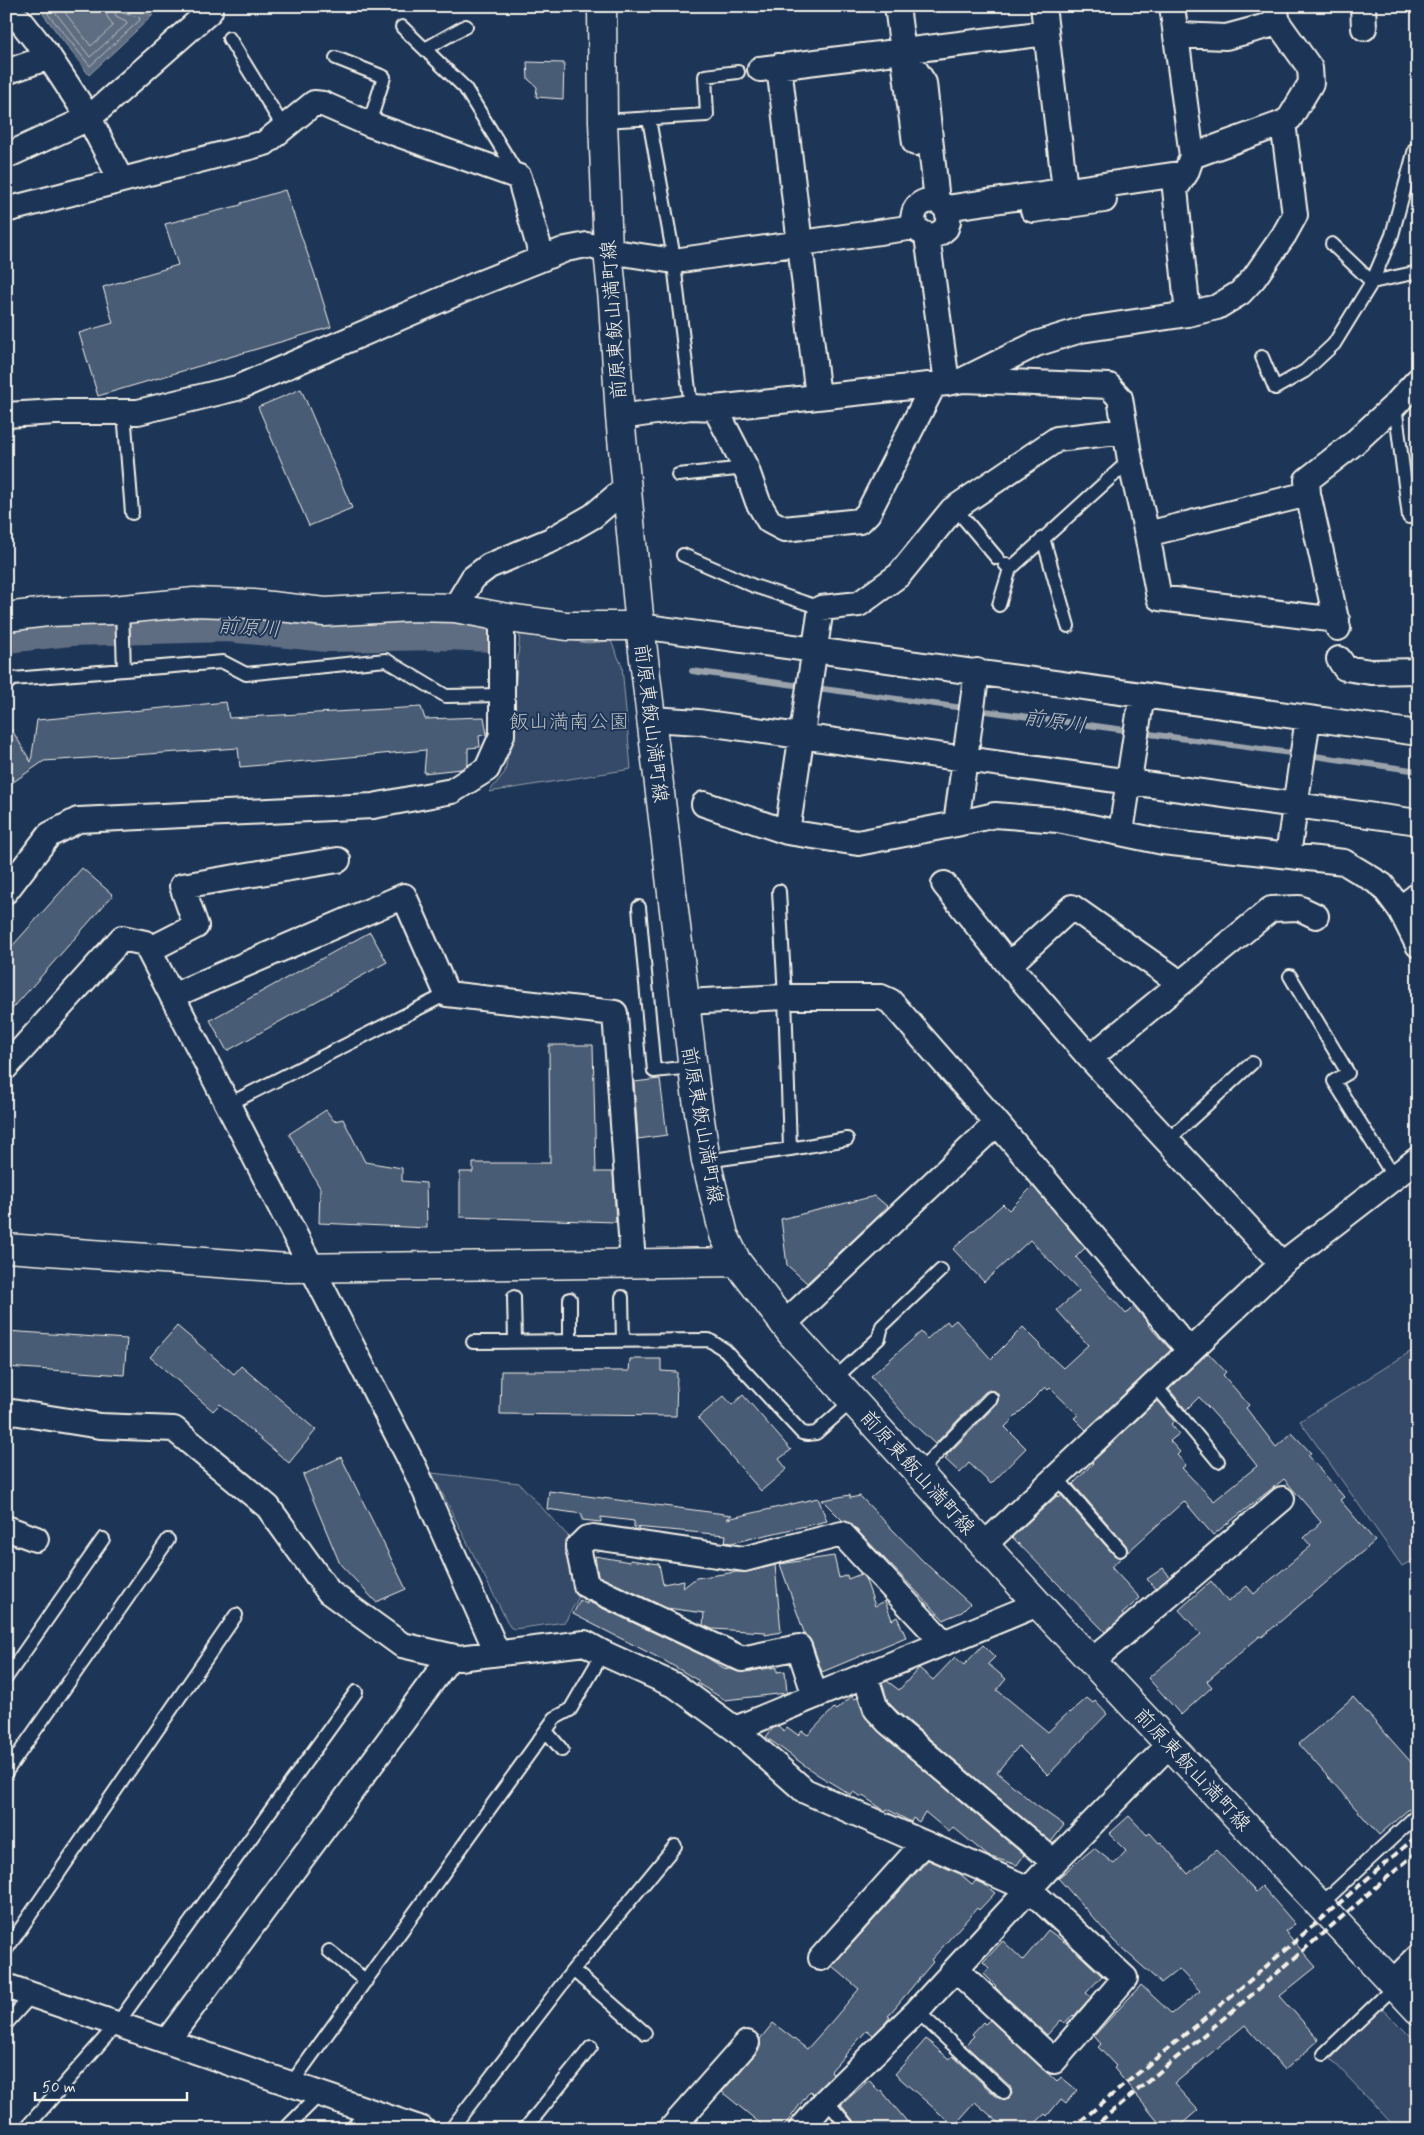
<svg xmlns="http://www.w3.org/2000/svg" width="1424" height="2135" viewBox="0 0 1424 2135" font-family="Mynerve,'Klee One',sans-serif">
  <rect width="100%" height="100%" fill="#1d3557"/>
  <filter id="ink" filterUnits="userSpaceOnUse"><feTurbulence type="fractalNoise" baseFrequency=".02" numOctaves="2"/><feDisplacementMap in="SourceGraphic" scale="10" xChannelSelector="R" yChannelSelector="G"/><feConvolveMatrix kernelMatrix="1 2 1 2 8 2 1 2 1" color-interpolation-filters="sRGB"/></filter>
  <g filter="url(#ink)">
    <path fill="#354a67" stroke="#949ea8" d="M520,633l68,10 23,-2 11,25 9,103 -142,23 16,-20 6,-35z
      M1418,1347v210l-16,9 -102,-145z
      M432,1473l87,10 50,54 -5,5 17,51 -16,29 -51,7 -4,-2z
      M1382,2008l36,36v85h-21l-66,-70z"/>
    <path fill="#5e6d82" stroke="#9aa2ab" d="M44,6h70l39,9 -64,60 -46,-61z"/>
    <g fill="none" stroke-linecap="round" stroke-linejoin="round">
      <path stroke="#b8bcbf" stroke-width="1" d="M49,6l-1,8 42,52 50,-46 -1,-3 -17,-4 -3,-7
        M55,6v6l35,45 37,-33 -1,-3 -10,-5 -3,-10
        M63,6v4l28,36 22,-20 -6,-10 -2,-10"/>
      <path stroke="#9aa2ab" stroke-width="6" d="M692,671l440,60
        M1142,733l156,21
        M1308,755l110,16"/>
      <path stroke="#5e6d82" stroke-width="36" d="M6,635l64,-7 158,-4 99,10 119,-2 47,2"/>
    </g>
    <path fill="#485b74" stroke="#f4f1e8" d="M527,62l37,1 -1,36 -27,-2 1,-10 -9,-8z
      M285,190l29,82 17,55 -233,69 -19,-63 34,-10 -10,-36 75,-22 -13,-41 76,-19v-2z
      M301,389l51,119 -43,18 -51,-119z
      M226,702l3,16 192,-11 4,12 59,-2 3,17 -8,2 1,11 -12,1v17l-7,4 -37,4 2,-23 -186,17 -2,-19 -194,13 -38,26v-67l25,42 6,-42z
      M82,868l31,27 -107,121v-63z
      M370,932l17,30 -160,89 -17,-31z
      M549,1045h44l3,127h17l3,50 -156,-5v-45h13v-9h77z
      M660,1079l7,56 -29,4 -4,-57z
      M326,1110l8,11 9,-2 22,43 37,6v13l24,2 1,45 -108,-5 1,-35 -31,-54z
      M1033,1186l52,62 -9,9 50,57 8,-8 15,18 -1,1 23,25 -85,80 -12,-12 4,-3 -28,-27 -2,2 -3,-3 -40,40 21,21 -35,36 -22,-21 -9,10 -15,-14 3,-2 -2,-1 51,-52 2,-8 -3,-4 -7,-2 -4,2 -50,52 -26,-24 -38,-44 50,-44 6,7 20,-18 3,4 6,-5 35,39 32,-32 17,17 -1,2 24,22 25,-23 -31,-35 22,-19 -49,-51 -46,42 -31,-33 50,-45 6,6z
      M875,1196l13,11 -81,76 -20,-18 -6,-46z
      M177,1326l57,48 7,-8 75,64 -27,33 -69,-59 -7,7 -63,-54z
      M6,1331l121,8 -3,36 -118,-8z
      M1208,1353l18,19 -3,3 26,30 -3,3 30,39 16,-14 19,20 -3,2 36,42 -4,3 35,41 -113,96 -2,-1 -53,45 5,6 -31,28 -33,-37 53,-44 -22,-24 32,-29 17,21 19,-16 7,8 57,-48 -7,-8 17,-16 -37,-43 -71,56 -29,-34 -56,51 -2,-7 -53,-61 20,-21 -1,-1 65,-61 17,20 -3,3 8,10 -9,7 10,11 -3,3 9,10 -4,3 32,33 43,-35 -24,-31 -34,-38 -13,13 -17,-21z
      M630,1359h31v12l16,1 -1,44 -176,-2 1,-43h128z
      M743,1395l48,55 -12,9 8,10 -26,22 -63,-73 26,-22 8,9z
      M341,1457l65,132 -30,13 -36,-38 -37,-89z
      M549,1491l183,24 -5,4 91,-21 9,23 -96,22 -6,-1 1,-7 -92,-8v-6l-33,-4v5l-19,-2v-6l-35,-5z
      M850,1495v3l10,-2 64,66 46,42 -8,8 -15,6 -3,2 -92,-95 -9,-4 -21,-21z
      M1058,1495l1,2 2,-2 53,60 7,3 -10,9 29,31 -18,16 2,2 -19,16 -93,-95z
      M595,1556l35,6v-2l29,4 4,20 21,-4 -1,8 13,-10 40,-6h11l28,-7 6,67 -16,3v-3l-53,-3 -9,-4 1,-12 -37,-5 -69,-32z
      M834,1556l5,22 8,-3 1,4 13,-5 4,4 10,28 10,-5 7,19 5,-3 9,20 -84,35 -10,-29 -7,-8 -25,-71z
      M1163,1568l7,9 -15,12 -8,-10z
      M580,1600l7,4v-3l119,56 18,11 20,4 33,-5v5l8,-1 2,22 -62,7 -28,-17 2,-2 -34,-20 -92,-47z
      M983,1645l12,12 -7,7 18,15 -9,11 51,42 21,-20 1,1 17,-15 6,5 2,-2 12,13 -59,61 -29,-29 -22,26 36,31 31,22 -13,17 -153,-130 -10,-10 -6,-19 5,-2 12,9 20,-22 14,12 22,-23 9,8z
      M852,1696l3,3 3,-2 8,21 13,14 145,123 -7,10 -29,-9 -35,-29 -4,5 -24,-20 -6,10 -6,-4 -2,4 -24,-13 -2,2 -22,-15 -1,1 -9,-5 -2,3 -36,-22 -49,-36 6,-8 6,-3 6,5 3,-4 11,8 4,-4 6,4 26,-27 2,2z
      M1353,1697l65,73v31l-39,34 -80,-91z
      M1129,1816l18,19 3,-2 9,10 2,-1 27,32 28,-24 40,42 6,-6 33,38 -10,7 31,36 -36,29 39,44 -34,30 -40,-45 -71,59 24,26 -22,19h-12l-50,-61 2,-2 -18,-19 3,-3 -7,-8 47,-51 31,29 28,-23 -21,-22 -18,14 -47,-42 -56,-63 36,-30 20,16 12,-13 -17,-17z
      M928,1860l32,14 12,10 4,-3 9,4 10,8 -16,17 -2,-2 -46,52 2,2 -45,54 2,1 -4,5 -13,13 -6,-5 -36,41 2,3 -20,20 -3,-3 -28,38h-15l-45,-37 35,-40 3,-6v-7l13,-16 34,26 26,-29 26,-31 -27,-23z
      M1048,1930l23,17 31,29 -16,17 5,4 -17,19 -1,-1 -8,9 -4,-4 -14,15 -52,-48 1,-1 -12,-12 5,-6 -6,-6 20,-21 20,19z
      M990,2020l67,62 4,-5 16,13 -11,13 -5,-4 -14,17 -2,-2 -16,15h-23l-31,-27 -21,24 -59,-52 31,-35 23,20 4,-3 45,42 9,2 5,-6 -2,-8 -45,-41 9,-9 -2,-2 11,-12 2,2z
      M869,2080l10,12 2,-2 32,39h-55l-2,-5 -15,-19z"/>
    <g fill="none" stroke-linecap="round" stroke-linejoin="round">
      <g stroke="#f4f1e8" stroke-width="16">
        <path id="service" d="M402,27l63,61 53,87
          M229,38l55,90
          M425,49l41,-23
          M336,58l48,19 -15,47
          M649,119l23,128 19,160
          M603,121l104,-6 -2,-39 33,-4
          M1332,244l40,38 46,-10
          M1262,357l13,31 30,-17 29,-27 38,-62 20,-47 23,-86
          M1395,405l14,112 9,-2
          M124,412l8,101
          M678,475l68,-7
          M955,508l42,50
          M1043,538l25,88
          M683,555l71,31 67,22
          M1005,564l5,5 120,-109
          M999,605l11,-36
          M122,609l2,61
          M6,684l7,-5 210,-17 23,12 140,-14 60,36 56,-1
          M639,907l15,164 38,-4
          M1290,976l58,97 -14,8 60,96
          M227,1105l220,-111
          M1167,1141l85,-78
          M790,1149l57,-10
          M706,1161l84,-12 -5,-152 -6,-106
          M514,1297l1,44
          M622,1297l1,44
          M570,1299v42
          M473,1342l236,-2 16,10 77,83 6,1 8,-1 36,-32
          M833,1380l46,-42 3,-12 59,-56
          M1154,1384l64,77
          M918,1473l73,-75
          M1056,1477l64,73
          M6,1678l97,-139
          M546,1731l16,19
          M6,1772l162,-232
          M1319,1906l99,-92
          M6,1950l230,-335
          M329,1951l37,30
          M573,1970l72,63
          M917,2011l87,81
          M6,2024l26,-29
          M1324,2054l71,-68
          M291,2084l264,-366 15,-8 33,-57
          M826,2100l24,29
          M25,2129l92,-105 239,-332
          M285,2129l35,-35
          M351,2129l18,-18
          M451,2129l122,-159 102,-124
          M525,2129l66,-82"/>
      </g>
      <g stroke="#f4f1e8" stroke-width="28">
        <path id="minor" d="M897,6l18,137
          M1043,6l24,200
          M1172,6l20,150
          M1363,6l1,22
          M6,17l14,3 29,37 40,61 32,62
          M1177,35l49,2 52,-14
          M903,51l21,32 13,118c11,6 14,15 9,27 -10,10 -20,10 -31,-1 -6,-16 5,-29 22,-26
          M779,66l39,331
          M760,69l286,-36
          M6,72l43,-15
          M6,156l83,-38 121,-107
          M946,208l240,-35
          M6,210l259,-67 49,-40 9,1 46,20 150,53 23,80
          M1033,210l71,-10
          M927,236l20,147
          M1188,314l-13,-125 11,-16 6,-17 91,-33 7,-5 21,-35 -1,-15 -32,-45 -3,-17
          M964,380l145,6 11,12 10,62 17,74 161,-40
          M715,408l31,60 12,34 11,19 15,8 76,-8 8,-8 62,-121 -1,-7
          M6,415l50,-3h82l99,-24 236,-102 93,-37 21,-4 21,6 66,10 241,-34
          M620,417l71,-10 24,1 232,-25 16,-3 73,-36 45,-14 107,-16 29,-7 23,-14 14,-15 30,-43 11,-20 -12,-92
          M1147,534l12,64 178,22
          M455,608l18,-30 16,-12 62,-26 42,-24 34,-29
          M640,626l778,107
          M1338,628l-30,-134 -1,-14 46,-36 42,-39 23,-25
          M1339,659l6,9 26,4 47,-1
          M651,719l48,3 719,100
          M704,804l83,28 71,11 98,-19 21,-153
          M956,824l39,-9 63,5 105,22 181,20 38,23 18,24 18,36
          M787,832l34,-224 38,-4 40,-29 53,-65 105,-71 68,-8
          M1121,832l21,-137
          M1288,855l20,-137
          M944,884l65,81 81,93 192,206
          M6,891l43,-56 29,-15 295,-14 79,-15 35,-22 15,-34v-118
          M1400,909l18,-14
          M149,950l47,-24 -14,-40 156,-26
          M1009,965l63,-58 97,68 10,9
          M172,996l232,-100 43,98 168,19 18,250
          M684,1002l101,-5h96l9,4 107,122 193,228
          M1090,1058l181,-149 28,-1 17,8
          M6,1067l116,-129 23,5 270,526 82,183
          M784,1324l213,-201
          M6,1411l94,15 74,3 94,78 61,85 73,53 57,13 126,-15 18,10 73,33 59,43 303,-125
          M6,1528l30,11
          M984,1545l298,-281 136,-105
          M1093,1660l189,-161
          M865,1675l11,34 12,13 166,140
          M815,1696l-16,-49 -57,12 -156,-74 -8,-38 9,-9 7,-1 150,22 98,-25 102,109
          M735,1729l70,62 224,98 96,89 -71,83 -98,-91
          M821,1958l103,-115
          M1392,1983l26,-26
          M6,1986l416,143
          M167,2041l284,-385
          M671,2129l76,-86
          M801,2129l25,-29 91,-89 137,-149 116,-118"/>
      </g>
      <g stroke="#f4f1e8" stroke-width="31">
        <path id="tertiary" d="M602,6l1,115 5,130 5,51 7,115 20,209 55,459 11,76 18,74 13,27 55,72 246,270 380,406
          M6,617l41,-5 66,-2 81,-8 59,2 72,8 85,-5 45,1 47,9 65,9h73
          M6,1248l282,20 449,-6"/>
      </g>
      <use href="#service" stroke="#1d3557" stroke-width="12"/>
      <use href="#minor" stroke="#1d3557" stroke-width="24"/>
      <use href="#tertiary" stroke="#1d3557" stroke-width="28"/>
      <path stroke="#f4f1e8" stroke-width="4" stroke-dasharray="8 4" stroke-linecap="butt" d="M1071,2129l177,-147 170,-147
        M1091,2129l163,-136 164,-142"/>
    </g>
  </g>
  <g text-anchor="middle" stroke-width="4" stroke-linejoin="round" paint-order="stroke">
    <g font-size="20" fill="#f4f1e8" stroke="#1d3557">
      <text transform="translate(613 320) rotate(-94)" y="7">前原東飯山満町線</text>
      <text transform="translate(652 723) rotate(83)" y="7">前原東飯山満町線</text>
      <text transform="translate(703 1125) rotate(80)" y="7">前原東飯山満町線</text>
      <text transform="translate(918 1472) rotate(48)" y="7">前原東飯山満町線</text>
      <text transform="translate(1193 1769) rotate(47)" y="7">前原東飯山満町線</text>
    </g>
    <g font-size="20" fill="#bbbfc1" stroke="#1d3557">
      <text x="569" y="728">飯山満南公園</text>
    </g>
    <g font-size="21" font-style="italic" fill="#c0c3c4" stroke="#1d3557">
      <text transform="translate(249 627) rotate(4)" y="7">前原川</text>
      <text transform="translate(1055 721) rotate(8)" y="7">前原川</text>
    </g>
  </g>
  <rect width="1424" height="2135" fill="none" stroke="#1d3557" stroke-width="25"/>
  <rect x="12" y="12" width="1399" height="2110" fill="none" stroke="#f4f1e8" stroke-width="2" filter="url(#ink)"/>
  <path d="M35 2092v8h152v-8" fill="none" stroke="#f4f1e8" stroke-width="2.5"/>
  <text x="42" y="2092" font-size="15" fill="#f4f1e8" stroke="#1d3557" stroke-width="4" paint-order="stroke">50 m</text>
</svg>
